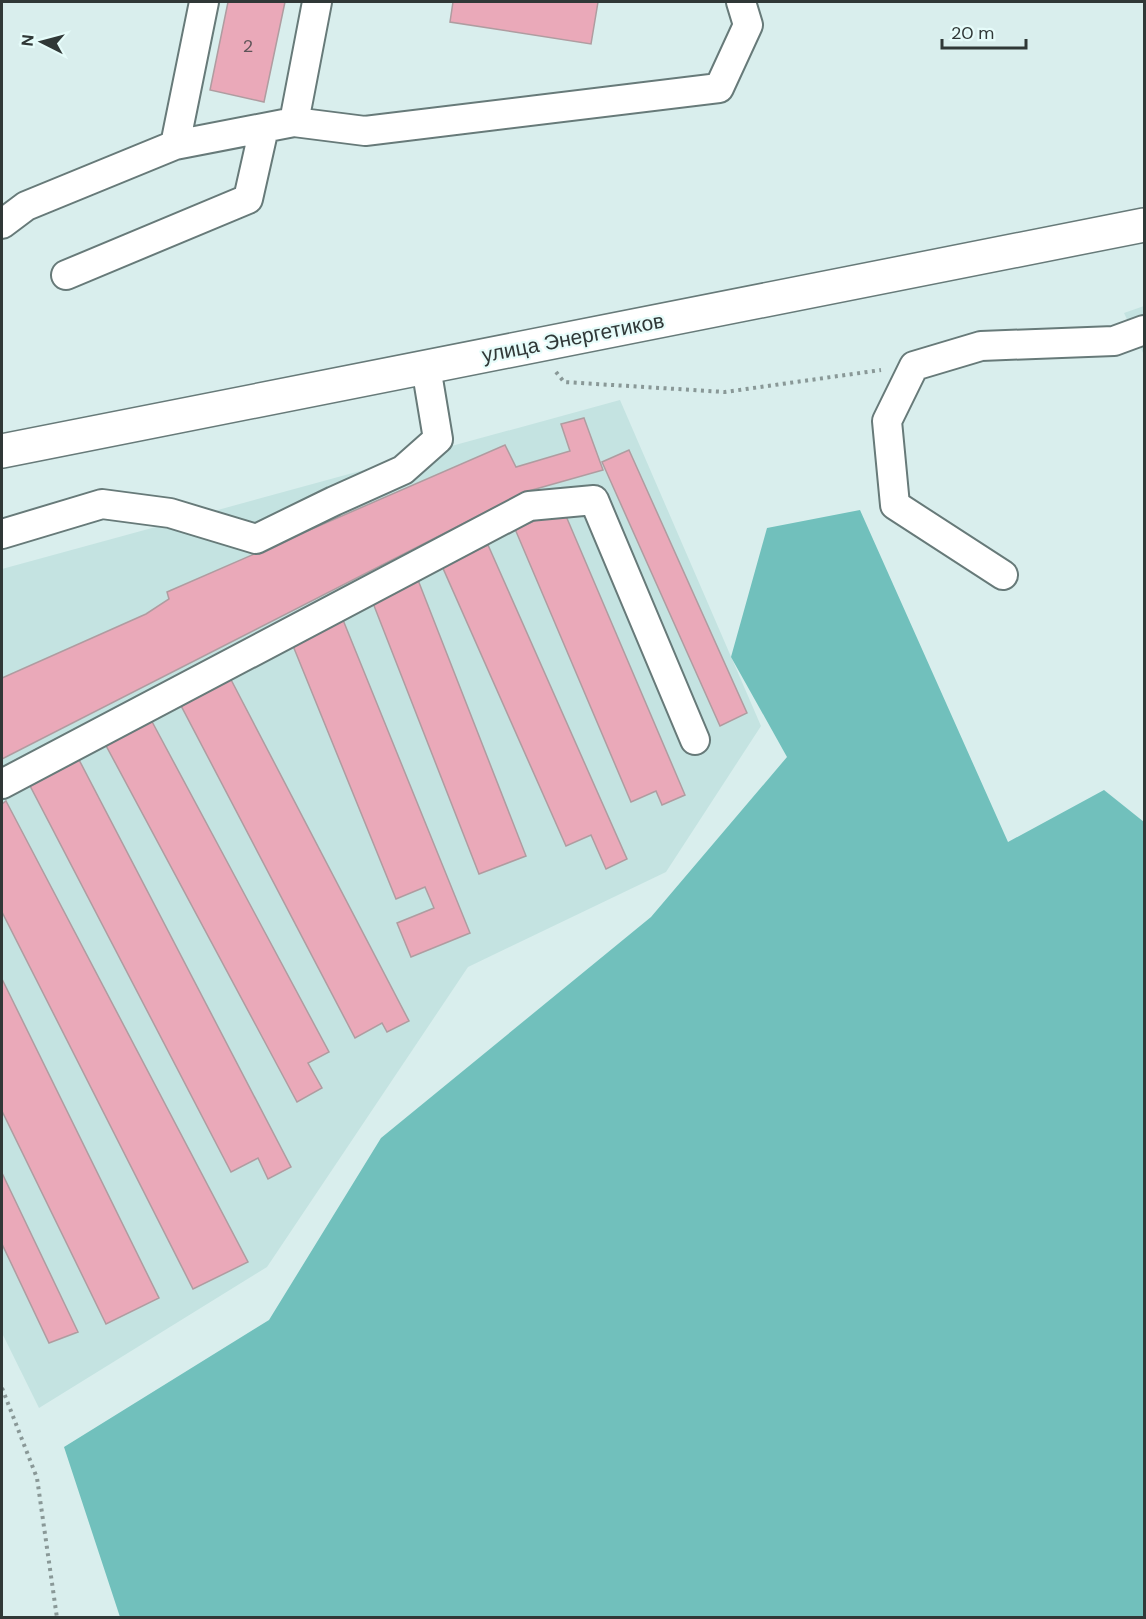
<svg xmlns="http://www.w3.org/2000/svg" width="1146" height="1619" viewBox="0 0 1146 1619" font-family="'DM Sans',sans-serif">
  <rect width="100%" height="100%" fill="#d9eeed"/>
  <path fill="#c4e3e1" d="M1144,306v49l-20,-42z
    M620,400l141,326 -95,146 -198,95 -201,300 -228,141 -37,-75v-764z"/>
  <path fill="#71c0bc" d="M860,510l148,332 96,-52 40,32v795h-1024l-56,-170 205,-127 112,-182 270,-221 136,-160 -56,-100 36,-129z"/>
  <path fill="#eaa9b9" stroke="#af9ca0" stroke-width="1.5" d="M228,2h57l-21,100 -54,-12z
    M453,2h145l-7,42 -141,-22z
    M584,418l19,52 -78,22 -523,267v-81l144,-64 23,-15 -2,-7 338,-147 11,22 54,-16 -9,-27z
    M629,450l118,263 -27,13 -118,-264z
    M563,509l122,286 -23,10 -6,-14 -25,11 -116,-273z
    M488,545l139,314 -21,10 -15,-34 -25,11 -124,-280z
    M418,580l108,276 -47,18 -108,-276z
    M341,615l129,318 -59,24 -14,-34 37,-15 -9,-21 -29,12 -107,-263z
    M227,672l182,349 -22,11 -5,-9 -27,15 -178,-340z
    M149,716l180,336 -21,11 14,25 -25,14 -194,-362z
    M76,754l215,413 -23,12 -10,-21 -27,14 -204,-392z
    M6,801l242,461 -55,27 -191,-377v-108z
    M2,979l157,319 -53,26 -104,-213z
    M2,1173l76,159 -29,11 -47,-99z"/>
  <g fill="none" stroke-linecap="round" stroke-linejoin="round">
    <g stroke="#677a79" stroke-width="32">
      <path id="minor" d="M294,122l23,-120
        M175,145l119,-23 71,9 354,-43 29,-63 -7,-23
        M2,224l24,-18 149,-61 29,-143
        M66,275l182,-76 16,-71
        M2,534l100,-30 68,9 86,26 78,-38 69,-31 35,-31 -12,-72
        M1003,575l-108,-70 -8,-84 27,-55 67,-20 133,-5 30,-11
        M2,784l527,-278 65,-6 101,240"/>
    </g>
    <g stroke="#677a79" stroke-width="36">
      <path id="major" d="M2,451l1142,-226"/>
    </g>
    <path stroke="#899897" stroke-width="4" stroke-dasharray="3 4.5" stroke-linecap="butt" d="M556,372l8,10 161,10 156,-22
      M2,1388l35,90 20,140"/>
    <use href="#minor" stroke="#fff" stroke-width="28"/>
    <use href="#major" stroke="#fff" stroke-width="33"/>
  </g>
  <g text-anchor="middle" stroke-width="4.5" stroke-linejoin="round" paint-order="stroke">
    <g font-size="18" fill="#5e5458">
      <text x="248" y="52">2</text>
    </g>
    <g font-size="21" fill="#303837" stroke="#e6fcfa">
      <text transform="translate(573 338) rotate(-11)" y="7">улица Энергетиков</text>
    </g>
  </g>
  <rect width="1146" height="1619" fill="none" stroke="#303837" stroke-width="6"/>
  <g transform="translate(42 42) rotate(276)" stroke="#e6fcfa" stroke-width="4.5" paint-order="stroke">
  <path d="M0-4.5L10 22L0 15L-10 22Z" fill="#303837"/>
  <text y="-9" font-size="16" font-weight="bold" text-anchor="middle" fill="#303837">N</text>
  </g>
  <path d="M942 39v9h84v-9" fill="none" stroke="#303837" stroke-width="3"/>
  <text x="951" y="39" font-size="18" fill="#303837" stroke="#e6fcfa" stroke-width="4.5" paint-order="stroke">20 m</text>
</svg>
